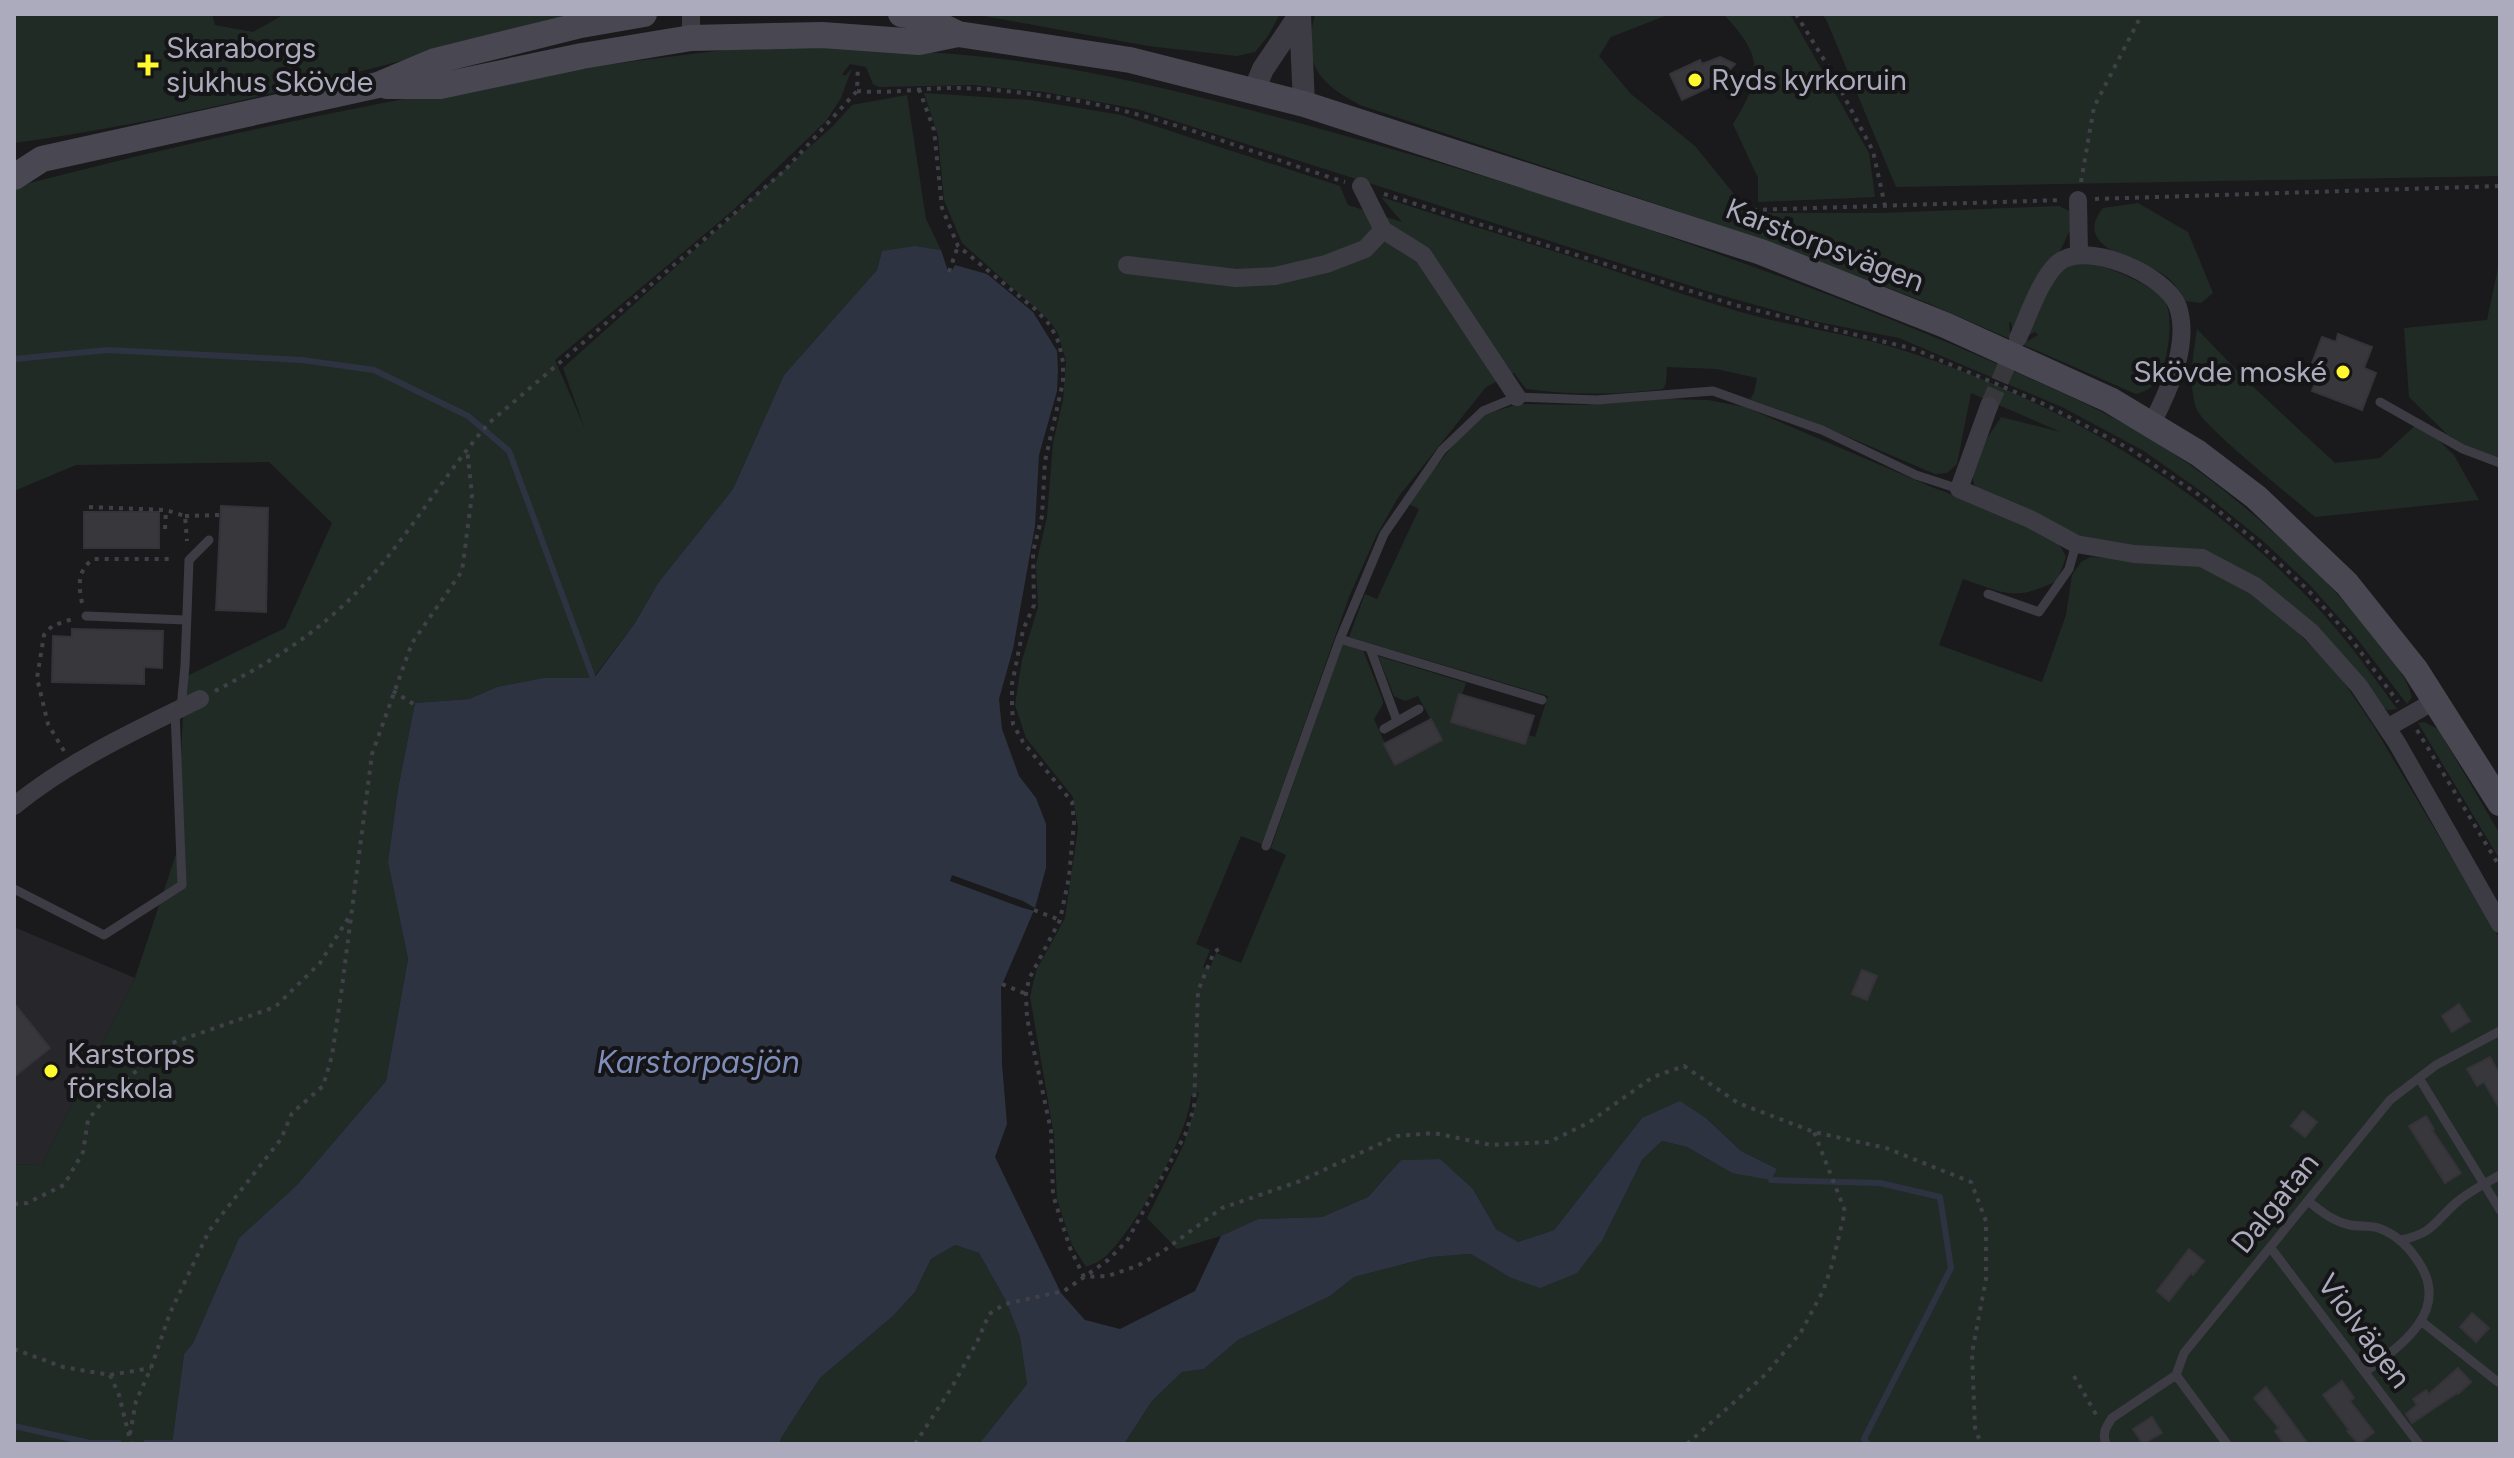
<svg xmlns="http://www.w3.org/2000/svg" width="2514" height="1458" viewBox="0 0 2514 1458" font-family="Figtree,sans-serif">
  <rect width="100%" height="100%" fill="#1a1a1c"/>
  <path fill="#27262a" d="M14,927l121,51 -93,186 -28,1z"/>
  <path fill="#212b25" d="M14,14h198l3,11 38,7 32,-18h299c-189,47 -377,103 -570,129z
    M973,14h307l-12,22 -13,16 -18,4 -89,-10z
    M1315,14h355l-59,23 -12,19 32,38 64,52 52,64 8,3h127l177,-7 10,5 1,19 -9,19 -14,15 -34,69 -2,-11h-2l1,13 16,7 12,-7 -3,-3 -8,4 17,-41 19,-30c8,-1 18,-3 25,-2 18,2 69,24 77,39 10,16 2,64 -8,79 -6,8 -12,10 -21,13l-206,-90 -181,-69 -389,-130c-43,-23 -58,-41 -45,-91z
    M1723,14h67l79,139 6,44 -117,5v-24l-25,-54c30,-48 31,-68 -10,-110z
    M1821,14h679v162l-604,11 -70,-168z
    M773,45c82,3 164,5 245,16 103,14 203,41 303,68 126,35 251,73 374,117 106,37 211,78 314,123 56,25 112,49 162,83 56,37 106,82 154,129 23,24 81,85 87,116l-5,7 -52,-68 -46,-52 -46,-43 -58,-47 -61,-43 -82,-44 -163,-69 -86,-17 -100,-28 -576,-184 -93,-17 -71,-7 -94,2 -6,-3 -7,-17 -16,-3 -8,10 3,2 7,-8 -11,30 -15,23 -95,91 -176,148 30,69 -22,-61 270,-242 19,-21 55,-10 19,124 15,31 -26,-4 -33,6 -5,18 -93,105 -51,114 -75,94 -23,40 -42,55h-50l-46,9 -28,12 -54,4 -17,86 -10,73 20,97 -22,122 -89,104 -58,53 -46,105 -9,11 -12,90h-158v-279l28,-1 93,-186 41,-124 9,-177 100,-49 47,-105 -63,-61 -193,3 -62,26v-304c249,-64 502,-117 759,-142z
    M924,93l107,7 90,15 219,71 8,19 54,17 -21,-25c70,23 142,44 213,67 48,16 95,33 143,47 54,16 111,22 165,39 154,49 302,137 413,255 30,32 56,68 82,104l-9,1 -11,-5 -31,-44 -130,-103 -127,-16 -112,-52c-15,-25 11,-51 24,-73l60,15 -90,-39 -14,71 -10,9 -12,1 -117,-50 -68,-25 4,-6 3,-15 -41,-9 -49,-2 -1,16 -3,6c-47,6 -91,6 -137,0l-12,-16 -28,14 -87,109 -23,40 -27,61 -87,247 -21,-8 -45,108 14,6 -7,17 6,3 7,-17 25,10 45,-108 -15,-7 71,-205 21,7 19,48 1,6 -9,15 21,46 47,-25 -24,-44 -13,5 -11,-5 -16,-40 88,27 -4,12 -3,-1 -7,28 73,22 3,-9 7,2 13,-41 -199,-59 16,-43 12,5 42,-90 -12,-6 47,-59 32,-30 33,-10 65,1 81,-6 43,1 37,7 189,81 83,30 40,22 9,17 -9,24c-43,20 -51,13 -94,-2l-24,66 103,37 24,-67 6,-40 9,-13 9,-5 106,7 46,22 50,41 45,45 37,55 126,212v505h-1376l28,-43 30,-29 22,-3 34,-29 92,-44 24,-19 77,-20 40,-3 38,23 94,-38 39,-79 20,-19 25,6 45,26 45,-4 -36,-18 -34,-32 -65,-1 -88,112 -36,12 -22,-13 -23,-40 -34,-30 -38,1 -33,37 -46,20 -64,2 -37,17 -44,13 -30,-31 37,-74 15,-52 -8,4c-3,40 -55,131 -84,159 -6,6 -14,9 -21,12l-14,-22 -15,-46 -3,-64 -24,-138 6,-26 29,-53 13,-90 -5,-31 -47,-59 -11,-33 7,-45 16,-53 -2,-43 11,-47 6,-74 10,-43 3,-39 -8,-28 -8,-12 -88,-78 -18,-43 -6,-65z
    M2138,203l50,29 25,61 -12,10 -16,-2c-6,-11 -13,-22 -24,-28 -25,-14 -90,-26 -58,-65z
    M2500,258v207l-52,-30 -39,-38 -5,-69 83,-8z
    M2197,329l51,53 87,81 45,-5 39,-36 35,33 25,45 -164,17c-20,-18 -113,-91 -119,-109 -8,-27 -3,-52 1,-79z
    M2424,722l14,7 62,105v26l-82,-137z
    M955,1245l24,8 27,48 14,36 7,47 -48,60h-199l1,-6 39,-60 73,-62 22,-24 16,-33z"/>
  <path fill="#2e3342" d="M915,246l26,4 7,21 3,1 4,-7 32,9 46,38 24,39 1,18 -1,22 -18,64 -4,71 -22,123 -14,50 3,30 17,47 17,22 10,26v44l-11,40 -34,79 1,77 5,60 -12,33 66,136 24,27 35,9 75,-38 26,-55 37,-17 64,-2 46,-20 33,-37 39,-1 33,30 23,40 22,13 36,-12 88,-112 38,-17 27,18 34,32 36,18 -6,11 -39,-7 -45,-26 -25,-6 -20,19 -39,79 -26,34 -37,15 -31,-11 -38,-23 -40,3 -77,20 -24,19 -92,44 -34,29 -22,3 -30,29 -28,43h-145l48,-60 -7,-47 -14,-36 -27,-48 -24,-8 -24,14 -16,33 -22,24 -73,62 -39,60 -1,6h-608l12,-90 9,-11 46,-105 58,-53 89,-104 22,-122 -20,-97 10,-73 17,-86 54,-4 28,-12 46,-9h51l41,-55 23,-40 75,-94 51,-114 93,-105 5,-19z"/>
  <path fill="#1a1a1c" d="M952,875l71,26 12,7 -1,3 -14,-4 -70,-26z"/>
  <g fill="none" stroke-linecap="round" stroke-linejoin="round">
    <path stroke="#2e3342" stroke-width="6" d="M14,359l94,-9 194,10 72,10 94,46 41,35 84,227
      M1771,1180l109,3 60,14 11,71 -87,171 4,5
      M14,1426l76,17h29
      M146,1443h26"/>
  </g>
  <path fill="#38373c" stroke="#353339" stroke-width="2" d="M1720,57l15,7 -12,13 -12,6 1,3 -30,14 -12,-26 30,-14 2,4z
    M2338,334l34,13 -8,21 12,5 -14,37 -50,-19 6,-16 -9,-4 13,-34 14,5z
    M221,506l47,2 -2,104 -50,-2z
    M84,512h75v36h-75z
    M72,629l91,2 -1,37 -18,-1v17l-92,-2 1,-46 19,1z
    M1459,694l75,22 -9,28 -74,-22z
    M1431,719l11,21 -47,25 -11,-21z
    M1862,970l15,6 -10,24 -15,-6z
    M14,1003l36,45 -36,29z
    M2459,1004l11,17 -18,11 -10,-16z
    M2490,1057l10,18v34l-16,-27 -7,4 -10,-17z
    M2303,1111l14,11 -12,15 -14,-11z
    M2426,1116l8,13 -2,1 29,43 -16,10 -36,-57z
    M2189,1249l15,12 -11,14 -2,-2 -22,28 -12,-10z
    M2472,1313l17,15 -13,14 -16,-15z
    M2458,1368l13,14 -13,12 -1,-1 -45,30 -6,-9 11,-9 -4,-6 13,-9 3,4z
    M2342,1381l12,17 -4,3 24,31 -15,12 -12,-13 2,-1 -26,-35z
    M2266,1387l12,16 30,41h-24l-9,-13 4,-3 -25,-30z
    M2152,1417l10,16 -19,11 -10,-15z"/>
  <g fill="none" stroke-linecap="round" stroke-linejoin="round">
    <path stroke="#37373c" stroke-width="18" stroke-dasharray="18 9" stroke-linecap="butt" d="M1989,406l26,-60"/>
    <path stroke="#404049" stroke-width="4" stroke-dasharray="4 6" stroke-linecap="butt" d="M1796,14l33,54 44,83 12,55
      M919,89l15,41 8,78 16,38 77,63 15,16 9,18 4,19v20l-18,79 -3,55 -9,36 1,53 -11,25 -11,54v20l1,20 10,18 49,60 2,20 -5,55 -9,43 -31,59 -3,15 1,24 24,113 2,64 17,53 14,29 24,-17 19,-19 58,-106 9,-27 4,-117 16,-39 5,-3
      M857,91c32,3 65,-3 97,-3 30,0 62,4 92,8 104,13 199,55 299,86
      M2081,182l13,-75 48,-93
      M1384,194l351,111 179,44 132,56 84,44 69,46 54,44 54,50 38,42 53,71
      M2095,199l405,-13
      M1753,210l309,-10
      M949,272l9,-26
      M89,507l77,3 19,6 2,25
      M185,516l34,-1
      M165,529l1,-19
      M82,603c-4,-18 -4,-35 12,-44h80
      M215,691c40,-21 79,-43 114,-73 65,-54 105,-132 160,-195l295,-252 73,-80 1,-25
      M393,691l22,14
      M2417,730l83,137
      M64,751l-16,-27 -11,-46 7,-43 8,-9 23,-8
      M1034,910l26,10
      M1002,984l24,10
      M14,1204l13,-1 37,-18 19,-33 5,-32 23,-29 61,-48 103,-36 45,-44 29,-46
      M14,1349l49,18 47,8 41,-7
      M110,1375l9,20 12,49
      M2074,1376l23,40
      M130,1434l6,-33 15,-33 19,-55 39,-82 72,-92 11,-26 31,-27 9,-30 10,-69 30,-233 40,-111 50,-72 10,-76 -5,-46
      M915,1444l37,-57 26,-47 11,-26 16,-10 59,-13 20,-14 24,-1 29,-10 25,-14 60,-44 78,-27 97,-45 37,-3 57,12 58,-3 39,-19 65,-46 31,-11 54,37 76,29 72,16 85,34 15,39v58l-14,74 3,75 6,16
      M1687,1444l78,-69 36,-43 22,-41 9,-26 13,-54 -31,-79"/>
    <path stroke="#3d3c44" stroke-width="9" d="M2380,402l83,47 37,14
      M1988,594l51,18 30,-43 7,-25
      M86,616l99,4
      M1340,639l202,61
      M1370,648l27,73
      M181,708l4,-42 4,-106 20,-20
      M1384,729l35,-20
      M1266,846l74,-207 44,-105 58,-84 41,-39 34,-14 80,3 116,-9 109,39 94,45 43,14
      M14,889l90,46 78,-50 -7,-174
      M2419,1078l81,132
      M2308,1201c14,11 24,20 42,24 10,2 21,0 31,4 18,7 30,20 40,37 28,47 -22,81 -56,106
      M2401,1240c33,-7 33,-18 56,-38 13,-11 29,-19 43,-27
      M2270,1247l149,197
      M2421,1321l77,61
      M2176,1375l51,69
      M2106,1444c-4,-11 0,-17 6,-26l64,-43 8,-22 206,-253 46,-35 64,-34"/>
    <path stroke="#3d3c44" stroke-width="18" d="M691,38v-24
      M1361,186l22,44 40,25 94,142
      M2078,200l1,54
      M1127,265l109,13 39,-2 51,-12 39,-15 18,-19
      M2018,338c10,-21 22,-59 40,-75 27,-24 109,12 120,44 12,37 -9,84 -26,116
      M1989,406l-30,83 71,30 46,25 58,10 68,4 53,28 56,46 48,54 38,57 103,181
      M2387,728l49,-28
      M14,806c55,-45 122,-76 186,-107"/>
    <path stroke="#3d3c44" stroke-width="22" d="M1300,15l4,89
      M1254,91l9,-22 37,-55"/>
    <path stroke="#494852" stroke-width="26" d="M901,14l22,3 35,17 172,26 174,44 457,148 184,73 165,75 88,53 58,44 91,87 68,85 85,134
      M387,86h53l142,-30 109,-18 131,-3 97,7 39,-8
      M14,177l28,-18 336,-74 57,-24 146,-36 63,-11"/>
  </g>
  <g fill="#fff82f" stroke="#151517" stroke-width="3">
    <path d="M144 53h8v8h8v8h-8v8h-8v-8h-8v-8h8z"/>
    <circle cx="1695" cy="80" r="8"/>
    <circle cx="2343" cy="372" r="8"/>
    <circle cx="51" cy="1071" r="8"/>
  </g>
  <g text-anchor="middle" stroke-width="8" stroke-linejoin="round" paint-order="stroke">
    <g font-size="30" fill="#ababbd" stroke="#151517" text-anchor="start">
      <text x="166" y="58">Skaraborgs<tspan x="166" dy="34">sjukhus Skövde</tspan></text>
      <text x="1711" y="90">Ryds kyrkoruin</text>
      <text x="2327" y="382" text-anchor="end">Skövde moské</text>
      <text x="67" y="1064">Karstorps<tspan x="67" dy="34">förskola</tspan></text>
    </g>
    <g font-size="30" fill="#ababbd" stroke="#151517">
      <text transform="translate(1825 245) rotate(21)" y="10">Karstorpsvägen</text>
      <text transform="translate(2275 1203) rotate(-51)" y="10">Dalgatan</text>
      <text transform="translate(2364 1331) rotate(53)" y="10">Violvägen</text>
    </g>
    <g font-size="32" font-style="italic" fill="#7f8dbb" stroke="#151517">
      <text x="698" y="1073">Karstorpasjön</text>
    </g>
  </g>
  <rect width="2514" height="1458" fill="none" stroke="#ababbd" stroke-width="32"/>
</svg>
